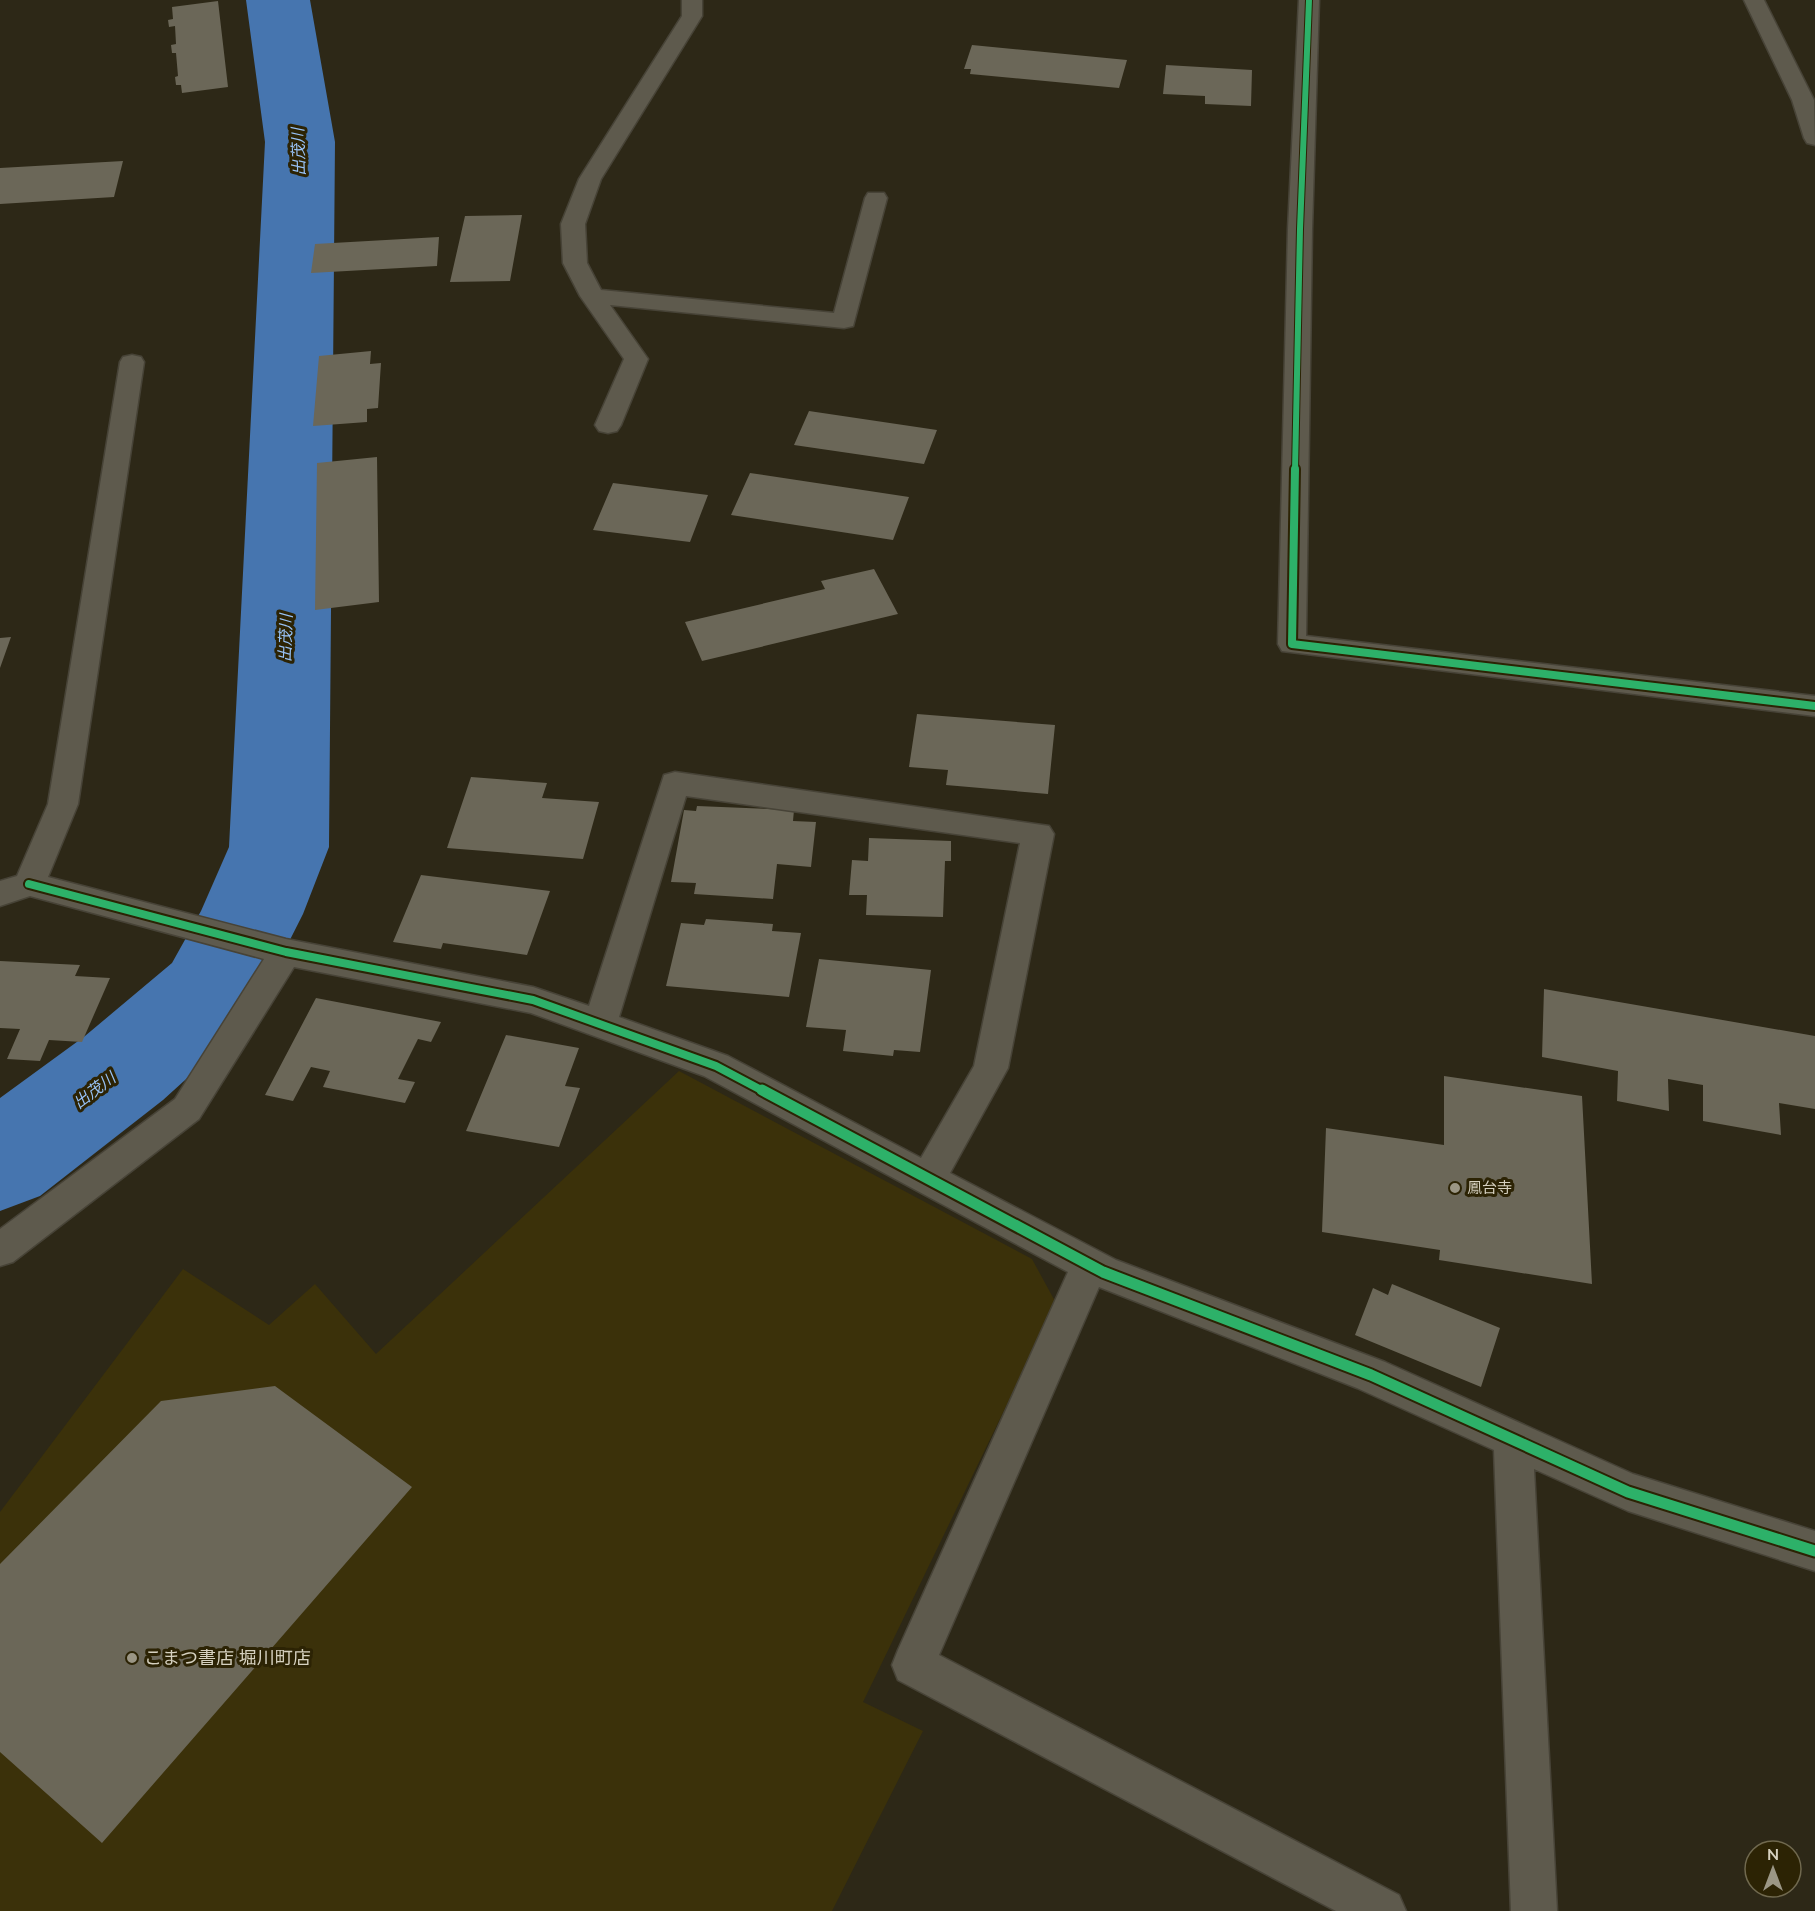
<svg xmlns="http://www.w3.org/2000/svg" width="1815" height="1911" viewBox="0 0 1815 1911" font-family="Mulish,'Noto Sans JP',sans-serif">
  <rect width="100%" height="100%" fill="#2d2817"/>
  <path fill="#3b310a" d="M679,1071l353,188 24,44 -193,399 60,29 -91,180h-832v-399l183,-243 86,56 46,-41 61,70z"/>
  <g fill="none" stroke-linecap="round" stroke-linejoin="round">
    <path fill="#4675af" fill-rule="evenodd" d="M246,0h64l25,142 -6,705 -26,67 -55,109 -85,77 -123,96 -40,15v-113l85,-62 87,-73 29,-52 28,-64 36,-705z"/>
  </g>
  <path fill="#6b6758" d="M218,1l10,86 -46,6 -1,-8h-5l-1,-8 3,-1 -2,-23h-4l-1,-8 5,-1 -1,-18 -6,1 -1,-7 5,-1 -1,-12z
    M972,45l155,15 -8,28 -149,-14 1,-5h-7z
    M1166,65l86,5 -1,36 -46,-2v-8l-42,-2z
    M123,161l-9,36 -114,7v-36z
    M522,215l-12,66 -60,1 15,-66z
    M439,237l-2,29 -126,7 4,-29z
    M371,351l-1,13 11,-1 -3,45 -11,1v13l-54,4 6,-70z
    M809,411l128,19 -13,34 -130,-19z
    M377,457l2,145 -64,8 2,-147z
    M750,473l159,24 -16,43 -162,-25z
    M613,483l95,12 -18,47 -97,-12z
    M874,569l24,45 -196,47 -17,-39 140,-33 -4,-8z
    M11,637l-11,31v-30z
    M917,714l138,11 -7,69 -102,-9 2,-15 -39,-3z
    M471,777l76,6 -5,15 57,4 -16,57 -136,-11z
    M697,806l97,4 -1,11 23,1 -5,45 -34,-3 -4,35 -79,-5 2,-11 -25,-1 13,-72 12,1z
    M869,838l82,3v20h-6l-2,56 -77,-2 1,-20h-18l3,-35 16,1z
    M421,875l129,16 -23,64 -84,-12 -2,6 -48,-7z
    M706,919l67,5 -1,7 29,2 -12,64 -123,-11 15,-63 23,2z
    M819,959l112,11 -11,82 -26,-2 -1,6 -50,-5 3,-21 -40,-3z
    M0,961l80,4 -5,11 35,2 -28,64 -33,-2 -9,21 -33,-2 13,-30 -20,-1z
    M1544,989l271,47v73l-36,-6 2,32 -78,-14v-36l-35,-6 1,32 -52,-10 1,-30 -76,-14z
    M316,998l125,24 -10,20 -13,-3 -20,40 17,3 -10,21 -82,-16 7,-16 -19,-4 -18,34 -28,-6z
    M506,1035l73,13 -14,38 15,2 -21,59 -93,-16z
    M1444,1076l138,20 10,188 -153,-24 1,-10 -118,-18 4,-104 118,17z
    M1392,1284l108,44 -19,59 -126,-52 18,-47 15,7z
    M275,1386l137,101 -310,356 -102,-91v-188l161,-163z"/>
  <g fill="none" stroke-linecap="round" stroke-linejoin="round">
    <g stroke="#474337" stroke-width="3">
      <path id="street" d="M682,0h20v16l-101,163 -16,45 2,39 14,27 233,23 31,-115 3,-5h16l3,5 -34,128 -9,2 -234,-23 38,54 -27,66 -4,6 -9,2 -9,-2 -4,-6 29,-66 -44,-63 -17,-33 -2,-39 18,-45 103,-163z
        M1299,0h20l-7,229 -6,407 509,60v20l-533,-65 -4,-7 10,-415z
        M1744,0h20l50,100 1,45 -8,-2 -3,-5 -12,-38z
        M132,355l9,2 3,5 -66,442 -30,73 238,62 247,48 56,19 75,-231 11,-3 374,54 5,8 -46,234 -58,105 166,87 269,102 248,112 182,57v40l-187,-60 -94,-42 23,442h-46l-17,-461 -137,-62 -258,-101 -160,368 460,240 7,16h-70l-438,-231 -6,-15 6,-15 170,-378 -364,-196 -173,-63 -237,-46 -95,152 -186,143 -13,4v-37l175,-130 89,-140 -234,-63 -30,10v-25l17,-5 31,-72 72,-442 3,-5zM686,796l334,47 -46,223 -53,92 -193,-102 -109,-39z"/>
    </g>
    <use href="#street" fill="#5e5a4d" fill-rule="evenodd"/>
    <g stroke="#2c2304" stroke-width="8">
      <path id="cycleway-far2" d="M1295,471l5,-242 9,-229"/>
    </g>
    <g stroke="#2c2304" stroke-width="12">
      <path id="cycleway-far1" d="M1295,469l-3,175 523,62
        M29,884l257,68 247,48 183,66 49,26"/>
    </g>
    <g stroke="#2c2304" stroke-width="15">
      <path id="cycleway" d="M762,1090l341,182 268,103 257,117 187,59"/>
    </g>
    <use href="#cycleway-far2" stroke="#2db169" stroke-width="6"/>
    <use href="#cycleway-far1" stroke="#2db169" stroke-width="8"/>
    <use href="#cycleway" stroke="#2db169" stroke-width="11"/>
  </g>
  <g fill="#9b9685" stroke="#2c2304" stroke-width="2">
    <circle cx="1455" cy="1188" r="6"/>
    <circle cx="132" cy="1658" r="6"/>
  </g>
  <g text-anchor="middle" stroke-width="6" stroke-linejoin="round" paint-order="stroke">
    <g font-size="15" fill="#d6d1c0" stroke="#2c2304" text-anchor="start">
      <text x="1467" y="1193">鳳台寺</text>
    </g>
    <g font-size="16" font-style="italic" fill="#98c2f6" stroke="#2c2304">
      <text transform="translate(298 152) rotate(-92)" y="6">出茂川</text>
      <text transform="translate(285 638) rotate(-88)" y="6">出茂川</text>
      <text transform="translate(94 1090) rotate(-37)" y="6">出茂川</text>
    </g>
    <g font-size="18" fill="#d6d1c0" stroke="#2c2304" text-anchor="start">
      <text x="144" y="1664">こまつ書店 堀川町店</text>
    </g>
  </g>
  <g transform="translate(1773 1869)"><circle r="28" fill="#2c2304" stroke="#70694f" stroke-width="1.5"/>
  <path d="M0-4.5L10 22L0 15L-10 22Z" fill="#9b9685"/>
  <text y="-9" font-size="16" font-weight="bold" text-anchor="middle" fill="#d6d1c0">N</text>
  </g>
</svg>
